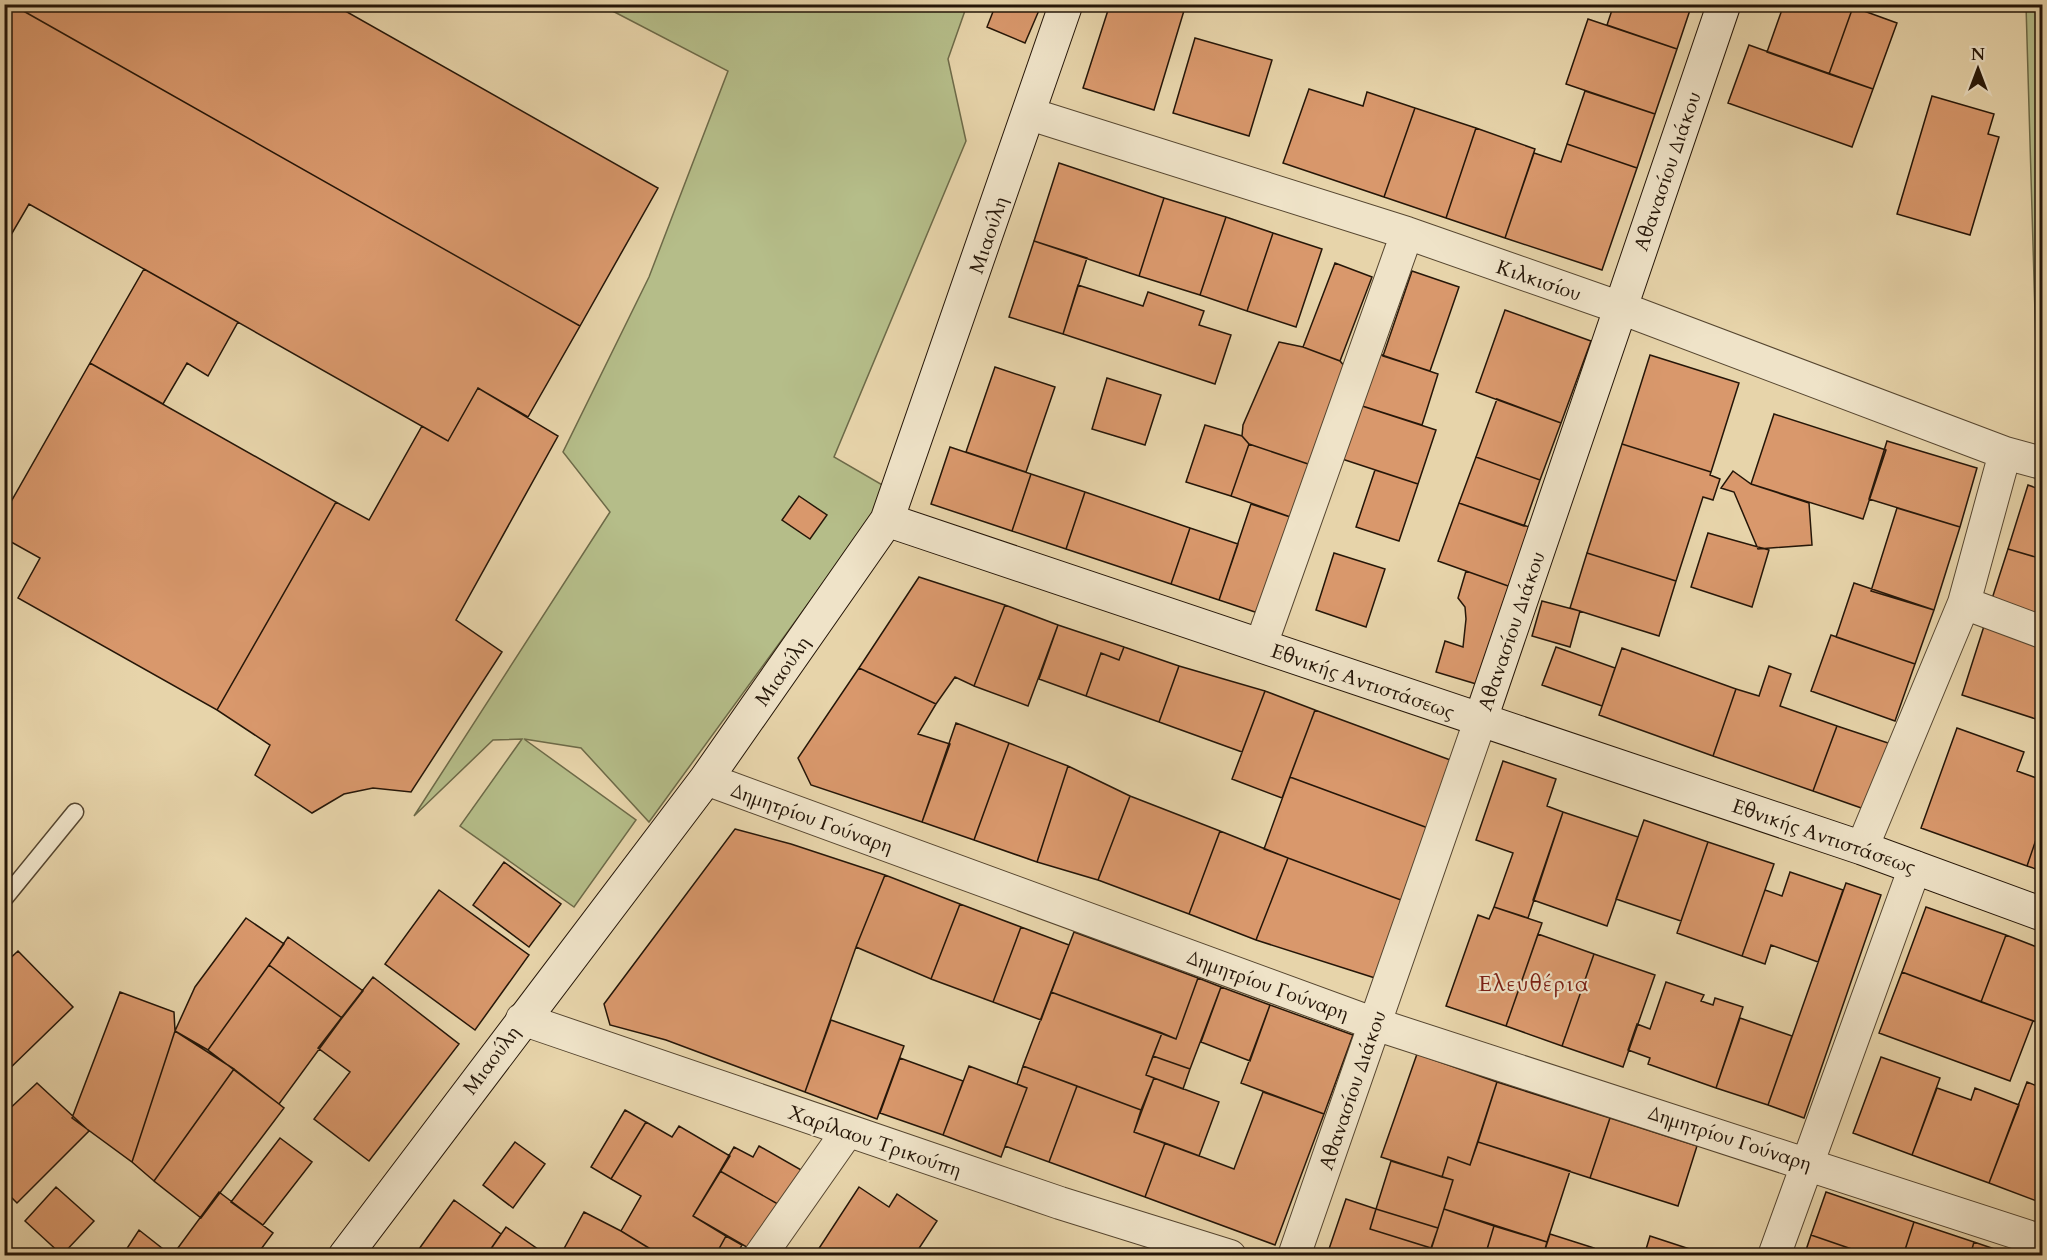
<svg xmlns="http://www.w3.org/2000/svg" width="2047" height="1260" viewBox="0 0 2047 1260" font-family="Cardo,serif">
  <rect width="100%" height="100%" fill="#e7d4aa"/>
  <filter id="stains"><feTurbulence type="fractalNoise" baseFrequency=".00333" numOctaves="4"/><feColorMatrix values="0 0 0 0 .2 0 0 0 0 .09 0 0 0 0 .02 0 0 0 .5 -.17"/></filter>
  <radialGradient id="worn" r=".72"><stop offset=".6" stop-color="#630" stop-opacity="0"/><stop offset="1" stop-color="#630" stop-opacity=".3"/></radialGradient>
  <path fill="#b5bd89" stroke="#6d6a48" stroke-width="1.5" d="M601,5h366l-19,54 18,82 -132,316 57,33 -242,332 -68,-74 -57,-9 112,81 -62,87 -114,-81 62,-87 -29,1 -79,76 196,-304 -47,-60 86,-175 79,-206z
    M2026,5h16v445h-3z"/>
  <path fill="#d9986c" stroke="#251608" stroke-width="1.5" d="M4,4h7l569,322 -52,91 -50,-29 -30,53 -419,-237 -25,43z
    M11,4h322l325,184 -78,138z
    M996,4h35l9,4 -15,35 -38,-16z
    M1110,4h76l-32,106 -71,-22z
    M1614,4h78l-15,45 -70,-24z
    M1784,4h61l8,3 -24,67 -62,-22z
    M1853,7l44,16 -24,66 -44,-15z
    M1588,19l89,30 -22,65 -89,-30z
    M1195,38l77,22 -23,76 -76,-23z
    M1749,45l124,44 -21,58 -124,-44z
    M1309,89l54,17 4,-14 48,16 -31,89 -101,-34z
    M1585,91l70,23 -18,54 -70,-24z
    M1932,96l62,18 -6,20 11,3 -29,98 -73,-21z
    M1415,108l61,20 -30,90 -62,-21z
    M1476,128l59,21 -30,89 -59,-20z
    M1567,144l70,24 -35,102 -97,-32 29,-85 27,9z
    M1059,163l105,35 -25,78 -105,-35z
    M1164,198l62,19 -26,78 -61,-19z
    M1226,217l47,16 -26,78 -47,-16z
    M1273,233l49,16 -26,78 -49,-16z
    M1034,241l53,17 -24,76 -54,-17z
    M1335,263l37,14 -32,84 -37,-14z
    M144,269l94,53 -30,54 -21,-13 -24,41 -73,-41z
    M1412,271l47,16 -29,84 -47,-15z
    M1078,285l65,21 5,-14 56,19 -5,14 32,10 -16,49 -152,-50z
    M1505,310l86,31 -30,82 -85,-31z
    M1279,342l24,5 37,14 6,7 -29,99 -68,-23 -7,-8 1,-11z
    M1373,352l65,22 -16,51 -66,-21z
    M1650,355l89,28 -28,89 -89,-28z
    M90,363l246,139 -119,208 -199,-112 22,-40 -36,-20v-24z
    M995,367l60,20 -29,85 -60,-20z
    M1107,378l54,17 -16,50 -53,-16z
    M478,388l80,48 -102,184 46,32 -91,140 -38,-4 -29,6 -32,19 -57,-38 15,-30 -53,-35 119,-208 33,18 53,-94 26,15z
    M1497,399l64,24 -21,57 -64,-23z
    M1356,404l80,26 -18,54 -79,-26z
    M1774,414l112,36 -23,69 -112,-35z
    M1205,425l37,11 7,8 -18,52 -45,-14z
    M1887,441l90,27 -17,59 -91,-28z
    M1249,444l68,23 -18,53 -68,-24z
    M1622,444l89,28 -1,3 10,4 -7,21 -10,-3 -27,84 -89,-28z
    M950,447l81,27 -19,57 -81,-27z
    M1476,457l64,23 -16,46 -65,-23z
    M1375,470l43,14 -19,57 -43,-14z
    M1733,471l18,13 58,19 3,42 -54,4 -24,-57 -13,-4z
    M1031,474l54,18 -19,57 -54,-18z
    M2028,485l14,5v69l-34,-10z
    M1085,492l105,36 -19,56 -105,-35z
    M799,496l28,19 -17,24 -28,-19z
    M1459,503l73,25 -21,59 -73,-26z
    M1251,504l48,16 -32,96 -48,-16z
    M1897,508l63,19 -26,83 -63,-19z
    M1190,528l48,16 -19,56 -48,-16z
    M1708,533l61,17 -17,57 -61,-20z
    M2008,549l34,10v62l-52,-16z
    M1334,553l51,16 -19,58 -50,-17z
    M1587,553l89,28 -17,55 -89,-28z
    M1466,571l45,16 -28,99 -47,-14 9,-31 18,6 3,-28 -1,-12 -7,-9z
    M919,577l86,28 -31,81 -19,-9 -19,27 -77,-36z
    M1854,583l80,27 -19,54 -79,-27z
    M1542,601l38,10 -10,36 -38,-11z
    M1005,605l53,20 -30,81 -54,-20z
    M1985,623l57,20v78l-80,-26z
    M1058,625l66,22 -5,13 -18,-7 -15,43 -47,-17z
    M1831,635l84,29 -20,57 -84,-30z
    M1124,647l55,19 -20,56 -73,-26 15,-43 18,7z
    M1556,647l59,21 -13,38 -60,-21z
    M1622,648l114,41 -23,67 -114,-41z
    M1179,666l86,25 -23,61 -83,-30z
    M1769,666l22,8 -11,32 57,20 -24,65 -100,-35 23,-67 23,7z
    M859,668l77,36 -18,30 32,10 -28,78 -111,-37 -13,-27z
    M1265,691l50,19 -33,88 -50,-19z
    M1315,710l138,51 -25,67 -138,-51z
    M956,723l53,20 -35,97 -52,-18z
    M1837,726l54,18 -24,66 -54,-19z
    M1957,728l67,24 -7,19 25,9v42l-15,44 -106,-38z
    M1009,743l59,23 -31,96 -63,-22z
    M1503,761l53,18 -9,27 16,6 -35,106 -34,-11 19,-54 -37,-13z
    M1068,766l62,30 -32,84 -61,-18z
    M1290,777l138,51 -27,72 -137,-51z
    M1130,796l90,35 -31,83 -91,-34z
    M1563,812l75,25 -31,89 -74,-26z
    M1644,820l64,22 -27,79 -65,-22z
    M2042,822v49l-15,-5z
    M735,829l56,15 94,31 -29,72 -51,145 -139,-52 -56,-15 -6,-21z
    M1220,831l68,27 -32,82 -67,-26z
    M1708,842l66,22 -32,92 -65,-23z
    M1288,858l113,42 -26,78 -119,-38z
    M504,862l57,42 -32,43 -56,-42z
    M1790,872l53,18 -25,72 -47,-17 -6,19 -23,-8 23,-66 17,6z
    M885,875l75,29 -29,75 -75,-32z
    M1846,883l35,12 -77,223 -36,-13z
    M439,890l90,65 -54,75 -90,-66z
    M960,904l61,23 -28,75 -62,-23z
    M1494,907l48,16 -36,103 -60,-20 32,-91 11,4z
    M1926,907l80,28 -25,67 -79,-30z
    M246,918l38,26 -76,106 -33,-19 20,-44z
    M1021,927l48,18 -28,75 -48,-18z
    M1074,932l124,46 -22,61 -125,-47z
    M1538,934l56,20 -32,92 -56,-20z
    M2006,935l36,14v75l-61,-22z
    M288,937l75,54 -21,27 -73,-53z
    M18,951l55,56 -69,67v-110z
    M1594,954l61,21 -32,92 -61,-21z
    M269,965l73,53 -63,86 -71,-54z
    M1902,972l131,49 -23,60 -131,-48z
    M373,977l86,67 -90,117 -55,-42 36,-47 -32,-24z
    M1198,978l23,9 -31,82 -37,-13 9,-23 14,6z
    M1666,982l38,13 -3,6 12,4 2,-7 28,9 -27,81 -68,-24 2,-6 -22,-8 9,-26 13,5z
    M1221,987l49,18 -20,56 -49,-19z
    M120,992l54,20 1,19 -43,131 -60,-44z
    M1051,992l111,41 -16,42 8,3 -13,32 -118,-44z
    M1270,1005l83,30 -29,79 -83,-31z
    M1740,1018l52,18 -24,69 -52,-17z
    M831,1020l73,26 -27,73 -72,-27z
    M175,1031l59,38 -80,112 -22,-19z
    M1417,1054l80,28 -27,83 -22,-8 -6,20 -61,-20z
    M1153,1056l37,13 -7,20 -37,-14z
    M1881,1057l59,21 -28,77 -59,-22z
    M900,1058l63,23 -20,54 -63,-22z
    M969,1066l58,22 -26,69 -58,-22z
    M1023,1066l54,20 -28,76 -44,-16 22,-58 -10,-4z
    M234,1069l50,39 -83,110 -47,-37z
    M1154,1078l65,24 -20,54 -65,-24z
    M1497,1082l113,36 -20,60 -112,-36z
    M2027,1082l15,6v115l-53,-20z
    M37,1083l52,48 -72,72 -13,-13v-76z
    M1077,1086l64,24 -7,22 31,11 -20,54 -96,-35z
    M1937,1088l34,12 4,-12 44,17 -30,78 -77,-28z
    M1263,1092l61,22 -49,131 -130,-48 20,-54 69,26z
    M625,1110l21,12 -35,57 -20,-12z
    M1610,1118l87,28 -19,60 -88,-28z
    M646,1122l26,15 7,-11 51,30 -37,60 33,20 -11,20 -21,-3 -1,3h-31l-41,-25 20,-35 -30,-17z
    M280,1138l32,24 -49,63 -32,-23z
    M515,1142l30,22 -32,44 -30,-23z
    M1478,1142l92,29 -23,71 -103,-33 9,-29 -11,-3 6,-20 22,8z
    M759,1146l44,25 -20,36 -63,-36 14,-24 19,10z
    M1391,1161l62,19 -15,48 -62,-19z
    M720,1171l63,36 -26,46 -64,-37z
    M56,1187l38,34 -32,34 -37,-34z
    M859,1187l30,20 8,-13 40,27 -23,35h-100z
    M219,1192l54,41 -17,23h-84z
    M1826,1192l88,30 -11,34h-31l-61,-21z
    M1346,1199l30,10 -6,20 61,19 -2,8h-79l-21,-7z
    M454,1200l47,34 -15,22h-72z
    M1376,1209l62,19 -7,20 -61,-19z
    M1444,1209l50,17 -9,30h-56z
    M584,1212l37,19 41,25h-102z
    M1914,1222l60,20 -4,14h-67z
    M1494,1226l53,16 -4,14h-58z
    M506,1227l42,29h-62z
    M139,1230l33,26h-50z
    M1550,1234l44,14 -2,8h-49z
    M1811,1235l61,21h-68z
    M726,1236l16,9 -4,7 6,4h-29z
    M1650,1236l61,20h-67z
    M1974,1242l41,14h-45z"/>
  <g fill="none" stroke-linecap="round" stroke-linejoin="round">
    <g stroke="#564630" stroke-width="19">
      <path id="lane" d="M4,899l71,-87"/>
    </g>
    <g stroke="#564630" stroke-width="34">
      <path id="street" d="M1030,114l377,119 214,75 384,145 37,10
        M1964,603l78,29
        M1261,645l146,-412
        M706,779l669,245 667,217
        M1862,848l102,-245 41,-150
        M522,1019l538,184 170,53
        M760,1256l87,-124
        M1294,1256l186,-535
        M1774,1256l141,-389"/>
    </g>
    <g stroke="#251608" stroke-width="35">
      <path id="secondary" d="M887,520l975,328 180,66
        M1480,721l244,-717
        M345,1256l361,-477 181,-259 179,-516"/>
    </g>
    <use href="#lane" stroke="#efe3c8" stroke-width="16"/>
    <use href="#street" stroke="#efe3c8" stroke-width="32"/>
    <use href="#secondary" stroke="#efe3c8" stroke-width="33"/>
  </g>
  <g text-anchor="middle" stroke-width="4.5" stroke-linejoin="round" paint-order="stroke">
    <g font-size="20" fill="#251608" stroke="#efe3c8">
      <text transform="translate(1667 171) rotate(-71)" y="7">Αθανασίου Διάκου</text>
      <text transform="translate(988 235) rotate(-71)" y="7">Μιαούλη</text>
      <text transform="translate(1539 280) rotate(19)" y="7">Κιλκισίου</text>
      <text transform="translate(1511 631) rotate(-71)" y="7">Αθανασίου Διάκου</text>
      <text transform="translate(782 671) rotate(-55)" y="7">Μιαούλη</text>
      <text transform="translate(1363 681) rotate(19)" y="7">Εθνικής Αντιστάσεως</text>
      <text transform="translate(812 818) rotate(20)" y="7">Δημητρίου Γούναρη</text>
      <text transform="translate(1824 836) rotate(19)" y="7">Εθνικής Αντιστάσεως</text>
      <text transform="translate(1268 985) rotate(20)" y="7">Δημητρίου Γούναρη</text>
      <text transform="translate(491 1060) rotate(-53)" y="7">Μιαούλη</text>
      <text transform="translate(1352 1090) rotate(-71)" y="7">Αθανασίου Διάκου</text>
      <text transform="translate(1730 1138) rotate(18)" y="7">Δημητρίου Γούναρη</text>
      <text transform="translate(875 1141) rotate(19)" y="7">Χαρίλαου Τρικούπη</text>
    </g>
    <g font-size="22" letter-spacing="1.5" fill="#7a1f14" stroke="#efe3c8">
      <text x="1534" y="991">Ελευθέρια</text>
    </g>
  </g>
  <rect width="2047" height="1260" fill="none" stroke="#e7d4aa" stroke-width="24"/>
  <rect x="6" y="6" width="2035" height="1248" fill="none" stroke="#251608" stroke-width="3"/>
  <rect x="12" y="12" width="2023" height="1236" fill="none" stroke="#251608" stroke-width="1.5"/>
  <g transform="translate(1978 69)" stroke="#efe3c8" stroke-width="4.5" paint-order="stroke">
  <path d="M0-4.5L10 22L0 15L-10 22Z" fill="#251608"/>
  <text y="-9" font-size="16" font-weight="bold" text-anchor="middle" fill="#251608">N</text>
  </g>
  <rect width="100%" height="100%" filter="url(#stains)"/>
  <rect width="100%" height="100%" fill="url(#worn)"/>
</svg>
